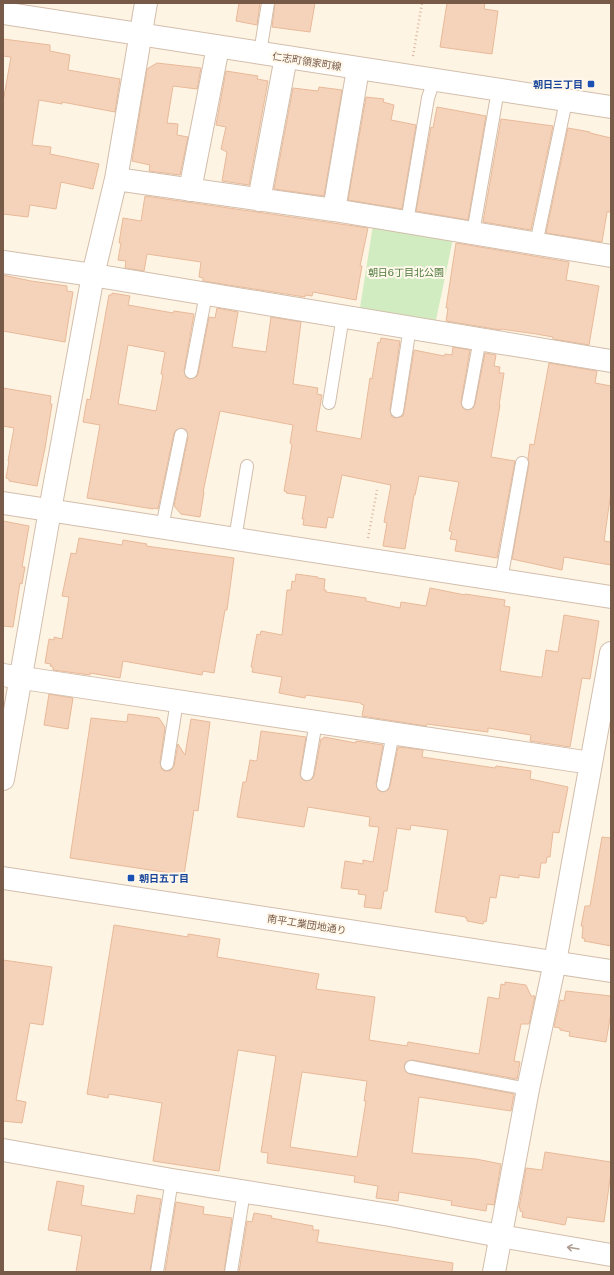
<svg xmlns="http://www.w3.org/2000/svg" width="614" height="1275" viewBox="0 0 614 1275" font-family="'Public Sans','Noto Sans JP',sans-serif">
  <rect width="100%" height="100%" fill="#fef4e4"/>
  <path fill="#d2ecc1" d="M373,225l80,14 -17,81 -76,-12z"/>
  <path fill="#f5d3ba" stroke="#e9b999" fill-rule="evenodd" d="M239,3h21l-3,22 -21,-4z
    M275,3h40l-5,29 -38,-5z
    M447,3h38l-1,6 14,2 -6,43 -52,-7z
    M3,39l47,6v6l20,4 -2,15 52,9 -5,33 -53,-10v2l-23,-4 -7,45 19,2 -1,7 49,10 -6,25 -32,-7 -5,27 -26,-4 -2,12 -25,-3v-112l8,-45 -8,-1z
    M157,63l44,5 -4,21 -24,-3 -6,37 11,1 -1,11 11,2 -8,38 -31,-4 1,-6 -18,-4 15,-92z
    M226,71l32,5 -1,3 11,2 -19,104 -27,-4 5,-29 -6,-3 5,-22 -10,-2z
    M319,87l23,3 -18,106 -50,-7 19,-101 25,3z
    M366,97l18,2 -1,3 11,3 -3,15 25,5 -14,84 -54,-9z
    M437,107l49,9 -18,104 -52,-9 15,-84 2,1z
    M501,119l52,7 -22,104 -48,-8z
    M568,128l22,4v1l21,5v74h-4l-5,30 -56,-9z
    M145,196l223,32 -8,38h2l-6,34 -43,-8 -1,4 -7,-1v2l-102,-16v-3l-4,-1 2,-15 -54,-8 -3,17 -19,-3 1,-7 -8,-1 3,-17h-2l4,-25 18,3z
    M456,243l113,19 -3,18 33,6 -10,59 -36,-6v-2l-17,-3 -35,-5v1l-55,-9 2,-13h-2z
    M3,275l28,6 36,5v5l6,1 -8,50 -62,-11z
    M112,293l18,3 -2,9 45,8 1,-2 20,3 -10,57 2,6 4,2 6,-2 2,-3 11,-57 6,1 2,-10 21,4 -6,35 34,5 5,-35 30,5 -8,62 25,4 -1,6 5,1 -6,36 45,8 9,-61 2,1 6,-37 2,1 1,-5 19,3 -10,69 2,7 4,1 7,-2 1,-4 10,-62 30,6 1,-2 7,1 1,-8 17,3 -9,52 2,6 4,2 6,-2 2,-4 10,-51 11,2 -2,11 6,1 -1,6h5l-5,32h1l-9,52 24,4 -18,97 -42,-7 2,-11 -7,-1 2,-7 -3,-1 10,-49 -40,-6 -4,19h-1l-9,54 -22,-3 4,-23 -3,-1 7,-37 -49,-10 -9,43 -5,-1 -2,11 -23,-3 1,-6h-2l4,-23 -20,-3 1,-1 -3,-1 8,-46 -2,-2 3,-18 -73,-14 -17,81h1l-4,25 -19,-3 -7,-8 14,-69 -2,-7 -4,-2 -6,2 -2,3 -16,76 -4,-1 -1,1 -66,-11 13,-73 -17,-3 4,-23 3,1 19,-105h3zM128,345l37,7 -4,22 2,1 -7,36 -38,-7z
    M549,363l48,8 -2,12 16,3v106l-7,49 7,1v23l-47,-8 -2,13 -50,-11 17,-95 -1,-6 2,-14 4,1z
    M3,388l48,8 -1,8h2l-7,44 -8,38 -28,-5v-2l-3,-1 3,-17h-1l6,-33 -11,-2z
    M3,521l26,5 -7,41h3l-3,17 -2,-1 -7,44 -10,-1z
    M79,538l43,7 1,-5 24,4 -1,2 88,12 -7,52h-2l-11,63 -11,-2 -1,4 -79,-14 -3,17 -30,-5v2l-37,-5v-3l-3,-1 1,-2 -6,-1 4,-24 5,1v-3l8,2 7,-42 -7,-1 9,-43 5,1z
    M296,574l22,3 -1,1 8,1 -1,11h2v2l40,6v3l34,7 1,-6 25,4 4,-18 35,7v-1l40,6 -1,6 6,1 -10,64 39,6h3l4,-27 12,2 6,-37 35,6 -9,58 -8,-1 -12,69 -40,-6 1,-6 -43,-7v4l-61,-8 -1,2 -64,-10 2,-11 -3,-1v-1l-55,-8 -1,3 -26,-5 3,-16 -30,-5 1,-4 -2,-1 6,-33 3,1 1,-4 21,4 5,-45h4l1,-9 3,1z
    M49,694l24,4 -5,31 -24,-4z
    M128,714l31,4 6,9 -5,36 2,7 4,1h4l4,-5 4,-22 7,11 6,-36 19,3 -12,89 -4,-1 -10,65 -114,-17 21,-140 36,4z
    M261,731l45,6 -6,36 2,6 4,2 6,-2 2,-3 7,-37h2l1,-2 32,6v-2l27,4 -7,39 2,6 4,2 6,-2 2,-4 8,-39 25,3 -1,7 73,11 1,-2 35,5 -1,8 38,8 -9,46 -6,-1 -3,25h-3l-1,6h-5l-2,15 -20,-3v3l-19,-3 -4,23 -6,-1 -4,25 -2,-1 -1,3 -16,-3v-3h-2l1,-1 -31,-5 13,-82 -37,-5 -1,5 -13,-2 -10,63h-3l-3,18 -17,-2 2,-12 -8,-1 1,-4 -18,-2 4,-27 18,3v-4l10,2 6,-35 -10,-1 1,-9 -62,-10 -4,20 -67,-10 6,-35h3l4,-22 6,1 1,-1z
    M602,837l9,1v108l-27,-5 1,-2 -3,-1 1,-12h-2l4,-20h5z
    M114,925l74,12v-3l32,5 -3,18 102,17 -3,15 59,8 -6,43 38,6 1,-4 71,12 9,-57 11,2 2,-15 4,1v-3l21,3 5,11h4l-6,28h-8l-7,37 6,1 -3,17 -105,-19 -6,2 -2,4 2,6 4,2 104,20 -3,17 -92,-14 -7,56 64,6 25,5 -7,41 -7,-1 -1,7 -35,-6 1,-4 -53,-9 -1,9 -22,-3 2,-12 -24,-4 1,-6 -88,-13 1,-10 -7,-1 15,-96 -38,-6 -19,121 -66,-10 9,-58 -53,-9 -1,4 -21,-4zM302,1072l65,9 -3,20h2l-9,56 -67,-10z
    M3,960l49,7 -9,58 -13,-2 -14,77 10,2 -4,21 -19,-2z
    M566,991l45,5v17l-5,29 -37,-6 1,-4 -10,-2v-2l-6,-1 6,-27 4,1z
    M545,1152l66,10v10l-7,50 -37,-5 -2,8 -43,-8 1,-5 -3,-1v-3h-1l7,-40 16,2z
    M57,1181l27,5 -3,19 53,9 3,-19 24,4 -11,73h-74l6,-36 -34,-6z
    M176,1202l28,5 -1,7 29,4 -8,54h-59z
    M254,1213l18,3 -1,2 42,8v4h6l-2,12 136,21 -1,9h-213l8,-51 5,1z"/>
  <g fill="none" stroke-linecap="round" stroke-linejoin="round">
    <g stroke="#d2beac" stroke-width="14">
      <path id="service" d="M260,53l8,-50
        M407,222l21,-124 6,-18
        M473,233l25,-143
        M536,244l30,-143
        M191,372l15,-78
        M329,403l14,-87
        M468,403l12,-64
        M397,411l13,-84
        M162,527l19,-92
        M235,539l12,-73
        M501,580l21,-117
        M167,764l10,-63
        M307,774l9,-52
        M383,785l10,-52
        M411,1067l117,22
        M157,1272l15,-92
        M231,1272l13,-80"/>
    </g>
    <g stroke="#d2beac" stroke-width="24">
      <path id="minor" d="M116,179l218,31 277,46
        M190,190l28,-143
        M259,200l27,-143
        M334,210l24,-141
        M3,262l90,13 518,86
        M3,503l608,94
        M3,675l588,88
        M3,779l47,-269 43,-235 23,-96 30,-176
        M494,1272l34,-183 27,-127 56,-309"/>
    </g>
    <g stroke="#d2beac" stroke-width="24">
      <path id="tertiary" d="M3,13l608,94
        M3,878l608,93
        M3,1150l169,30 218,35 110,21 111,19"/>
    </g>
    <path stroke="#dab69c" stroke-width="2.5" stroke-dasharray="1 3" stroke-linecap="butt" d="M413,56l9,-53
      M368,538l9,-48"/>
    <use href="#service" stroke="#fff" stroke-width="12"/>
    <use href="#minor" stroke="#fff" stroke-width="22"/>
    <use href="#tertiary" stroke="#fff" stroke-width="22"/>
  </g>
  <defs><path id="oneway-shaft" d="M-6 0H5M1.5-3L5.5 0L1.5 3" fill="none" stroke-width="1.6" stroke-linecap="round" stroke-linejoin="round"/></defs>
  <use stroke="#ae9c91" href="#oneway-shaft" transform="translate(573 1248) rotate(-171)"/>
  <g fill="#1a4fb4" stroke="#fff8eb" stroke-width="1.5">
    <rect x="587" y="80" width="8" height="8" rx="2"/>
    <rect x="127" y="874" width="8" height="8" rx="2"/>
  </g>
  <g text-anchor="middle" stroke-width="4" stroke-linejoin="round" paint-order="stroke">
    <g font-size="10" fill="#785a48" stroke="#fff8eb">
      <text transform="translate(307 61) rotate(9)" y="4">仁志町領家町線</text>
      <text transform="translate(307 924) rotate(9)" y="4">南平工業団地通り</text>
    </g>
    <g font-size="10" font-weight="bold" fill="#164399" stroke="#fff8eb" text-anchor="end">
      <text x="583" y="88">朝日三丁目</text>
      <text x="139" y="882" text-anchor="start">朝日五丁目</text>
    </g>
    <g font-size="10" fill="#4c793c" stroke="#fff8eb">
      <text x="406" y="276">朝日6丁目北公園</text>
    </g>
  </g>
  <rect width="614" height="1275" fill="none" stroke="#785a48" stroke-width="8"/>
</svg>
